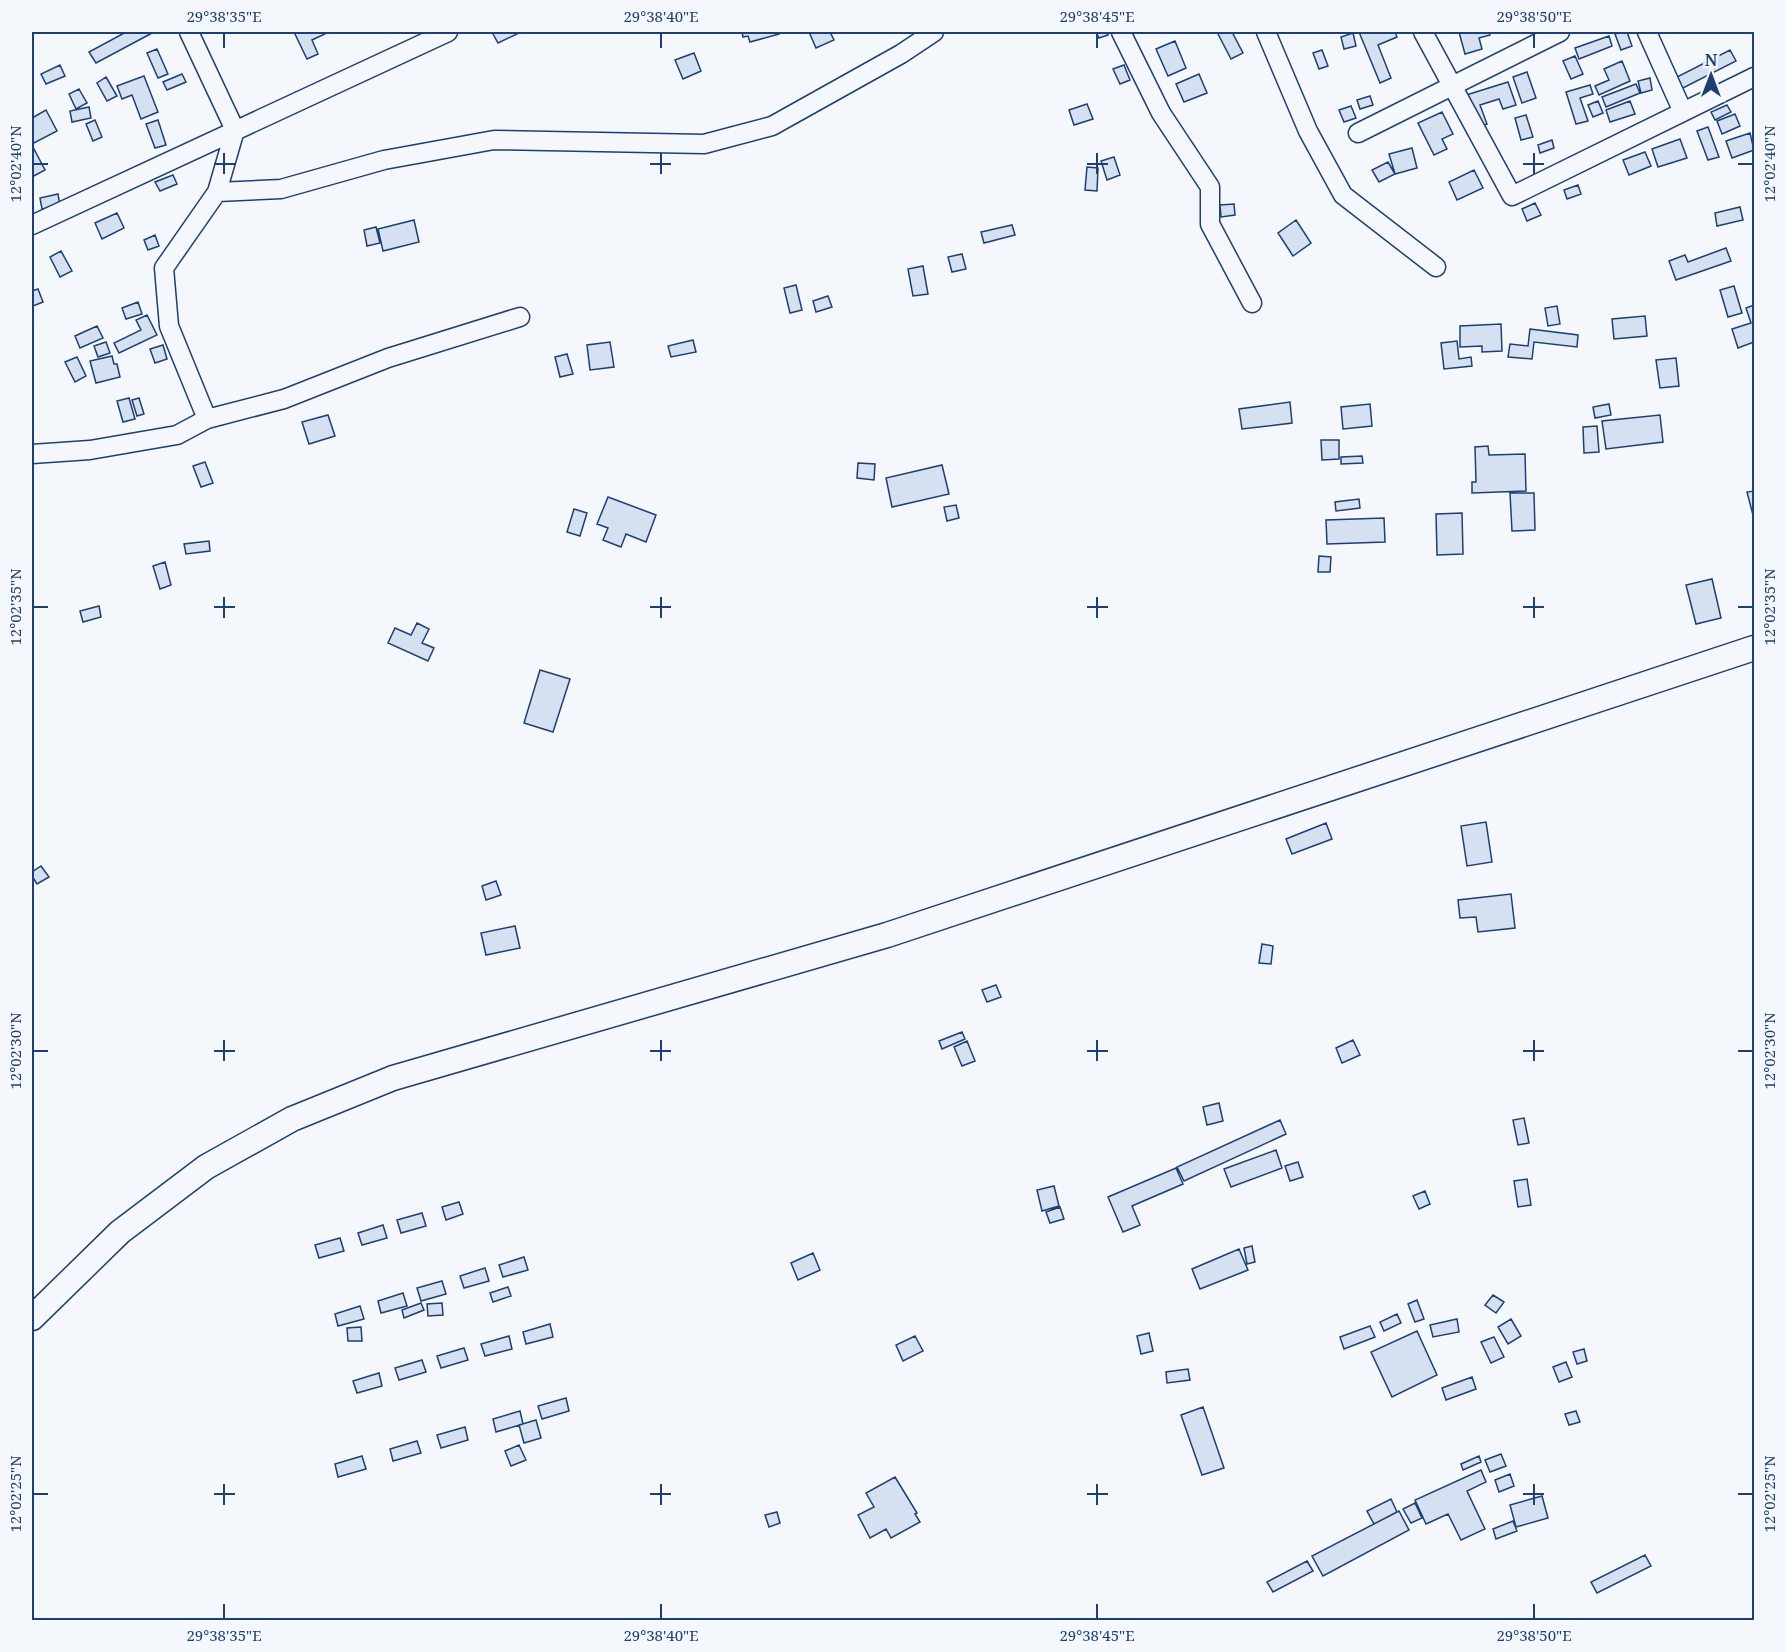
<svg xmlns="http://www.w3.org/2000/svg" width="1786" height="1652" viewBox="0 0 1786 1652" font-family="'Noto Serif',serif">
  <rect width="100%" height="100%" fill="#f4f7fb"/>
  <path fill="#d5e0f0" stroke="#1d3f73" stroke-width="1.5" d="M126,32h28l-58,31 -7,-11z
    M294,32h30l1,2 -13,6 6,14 -11,5z
    M492,32h29l-23,11z
    M742,32h36l1,2 -29,8 -2,-6 -5,1z
    M809,32h21l4,8 -18,8z
    M1096,32h11l1,3 -9,3z
    M1217,32h15l11,21 -12,6z
    M1359,32h36l2,5 -19,8 13,33 -11,5z
    M1459,32h30l1,3 -11,3 3,11 -17,5z
    M1622,32h5l5,14 -11,4 -6,-16z
    M1353,33l3,13 -12,3 -3,-12z
    M1609,36l3,10 -33,13 -4,-11z
    M1175,41l11,27 -18,8 -12,-27z
    M157,49l11,25 -10,4 -11,-25z
    M1322,50l6,16 -9,3 -6,-16z
    M1730,50l6,11 -55,28 -6,-11z
    M694,53l7,18 -18,8 -8,-19z
    M1575,56l8,18 -12,5 -8,-18z
    M1622,61l8,20 -31,14 -4,-9 14,-6 -5,-11z
    M60,65l5,11 -19,8 -5,-10z
    M1124,65l6,15 -10,4 -7,-15z
    M1527,72l9,26 -14,5 -9,-26z
    M182,74l4,8 -19,8 -4,-8z
    M1199,74l8,19 -23,9 -8,-18z
    M144,76l14,36 -17,7 -9,-24 -10,4 -5,-13z
    M106,77l11,19 -10,5 -10,-18z
    M1650,78l2,12 -11,3 -3,-12z
    M1508,82l8,23 -13,4 -4,-10 -19,6 7,19 -13,5 -11,-33z
    M1636,84l4,9 -34,14 -4,-10z
    M1590,85l3,9 -13,4 8,23 -12,3 -10,-32z
    M79,89l8,14 -11,6 -7,-15z
    M1370,96l3,9 -13,4 -3,-9z
    M1598,101l5,12 -10,4 -5,-12z
    M1630,101l5,13 -25,8 -4,-12z
    M1087,104l6,15 -19,6 -5,-15z
    M1727,105l4,7 -16,8 -4,-8z
    M1351,106l5,12 -12,4 -5,-12z
    M89,107l2,11 -19,4 -2,-11z
    M46,110l11,21 -25,13v-26z
    M1442,112l11,22 -11,5 5,10 -13,6 -16,-32z
    M1735,114l5,12 -18,8 -5,-13z
    M1526,115l7,22 -12,3 -6,-22z
    M95,120l7,17 -9,4 -7,-17z
    M158,120l8,25 -11,3 -9,-24z
    M1708,127l11,30 -11,3 -11,-29z
    M1750,133l4,17 -22,8 -6,-17z
    M1680,139l7,19 -29,9 -6,-18z
    M1552,140l2,8 -14,5 -2,-8z
    M1412,148l5,20 -22,6 -6,-20z
    M34,149l11,21 -13,7v-26z
    M1645,152l6,14 -22,9 -6,-15z
    M1114,157l6,18 -13,5 -6,-19z
    M1388,162l7,12 -16,8 -7,-12z
    M1087,167l11,1 -1,23 -12,-1z
    M1474,170l9,18 -26,12 -8,-18z
    M173,175l4,9 -17,7 -5,-9z
    M1578,185l3,9 -14,5 -3,-9z
    M58,194l2,12 -18,3 -2,-11z
    M1535,203l6,12 -14,6 -5,-12z
    M1234,204l1,11 -14,2 -1,-12z
    M1740,207l3,13 -26,6 -2,-13z
    M117,213l7,15 -22,11 -7,-16z
    M414,220l5,22 -36,9 -5,-22z
    M1296,220l15,23 -18,13 -15,-23z
    M1012,225l3,10 -31,8 -3,-11z
    M376,227l4,16 -13,3 -3,-16z
    M155,235l4,11 -11,4 -4,-10z
    M1726,248l5,13 -55,19 -7,-19 16,-6 3,7z
    M61,251l11,20 -12,6 -10,-20z
    M962,254l4,15 -14,3 -4,-15z
    M923,266l5,28 -15,2 -5,-27z
    M796,285l6,25 -12,3 -6,-25z
    M1734,286l8,27 -14,4 -8,-27z
    M38,289l5,13 -10,4 -1,-15z
    M828,296l4,11 -16,5 -3,-11z
    M138,302l4,12 -16,5 -4,-11z
    M1754,305v37l-16,6 -6,-19 19,-6 -5,-15z
    M1557,306l3,18 -12,2 -3,-18z
    M147,315l10,20 -38,18 -5,-10 27,-13 -5,-10z
    M1645,316l2,20 -33,3 -2,-20z
    M1501,324l1,27 -20,1v-6l-22,1v-21z
    M97,326l6,12 -23,10 -5,-12z
    M1530,329l48,6 -1,12 -43,-5 -2,17 -24,-2 2,-13 18,2z
    M693,340l3,12 -25,5 -3,-11z
    M1457,341l2,18 12,-2 1,9 -28,3 -3,-26z
    M106,342l4,11 -12,4 -4,-11z
    M610,342l4,25 -24,3 -3,-25z
    M163,345l4,14 -12,4 -5,-14z
    M567,354l6,20 -13,3 -5,-20z
    M112,356l2,8h3l3,13 -24,6 -6,-22z
    M77,357l9,19 -11,6 -10,-20z
    M1676,358l3,28 -19,2 -4,-28z
    M129,398l6,21 -12,3 -6,-21z
    M139,398l5,16 -7,2 -5,-16z
    M1290,402l2,21 -50,6 -3,-20z
    M1370,404l2,22 -29,3 -2,-22z
    M1609,404l2,11 -16,3 -2,-11z
    M328,415l7,21 -26,8 -7,-22z
    M1660,415l3,27 -57,7 -4,-28z
    M1597,426l2,26 -15,1 -1,-26z
    M1321,440h18v19l-17,1z
    M1488,446l1,9 36,-1 1,37 -54,2v-11h4l-1,-35z
    M1362,456l1,7 -22,1v-7z
    M205,462l8,21 -12,4 -8,-21z
    M858,463l17,1 -1,16 -17,-2z
    M942,465l7,29 -57,13 -6,-29z
    M1754,491v23l-1,1 -6,-23z
    M1510,493h24l1,37 -23,1z
    M608,497l48,18 -10,27 -20,-8 -5,13 -18,-7 5,-12 -11,-4z
    M1359,499l1,9 -24,3 -1,-9z
    M956,505l3,13 -12,3 -3,-14z
    M574,509l13,4 -7,23 -13,-4z
    M1462,513l1,41 -26,1 -1,-41z
    M1384,518l1,24 -58,2 -1,-24z
    M209,541l1,10 -24,3 -2,-10z
    M1319,556l12,1 -1,15h-12z
    M165,562l6,23 -11,4 -7,-23z
    M1712,579l9,39 -25,6 -10,-39z
    M99,606l2,11 -18,5 -3,-11z
    M417,623l12,6 -7,14 12,5 -6,13 -40,-18 7,-15 16,7z
    M540,670l30,9 -17,53 -29,-9z
    M1486,822l6,40 -25,4 -6,-40z
    M1326,823l6,16 -40,15 -6,-15z
    M41,866l8,11 -12,7 -5,-8v-4z
    M496,881l5,14 -15,5 -4,-14z
    M1511,894l4,34 -37,4 -2,-15 -16,1 -2,-18z
    M515,926l5,22 -34,7 -5,-22z
    M1262,944l11,2 -2,18 -12,-1z
    M996,985l5,12 -14,5 -5,-12z
    M962,1032l3,7 -23,10 -3,-8z
    M1353,1040l7,15 -18,8 -6,-15z
    M967,1041l8,20 -13,5 -8,-19z
    M1219,1103l4,18 -16,4 -4,-18z
    M1524,1118l5,25 -11,2 -5,-25z
    M1280,1120l6,14 -102,47 -7,-14z
    M1276,1150l6,18 -51,19 -7,-18z
    M1298,1162l5,15 -13,4 -5,-15z
    M1176,1168l7,16 -51,22 8,19 -17,7 -15,-35z
    M1527,1179l4,26 -13,2 -4,-26z
    M1054,1186l5,20 -17,5 -5,-21z
    M1425,1191l5,13 -11,5 -6,-13z
    M459,1202l4,12 -17,6 -4,-13z
    M1060,1207l4,12 -14,4 -4,-11z
    M422,1213l4,13 -25,7 -4,-13z
    M383,1225l4,13 -25,7 -4,-12z
    M340,1238l4,13 -25,7 -4,-13z
    M1252,1246l3,16 -8,2 -3,-16z
    M1239,1249l9,21 -48,19 -8,-20z
    M813,1253l7,17 -22,10 -7,-17z
    M524,1257l4,13 -25,7 -4,-12z
    M485,1268l4,13 -25,7 -4,-12z
    M442,1281l4,13 -25,7 -4,-13z
    M508,1287l3,9 -18,6 -3,-9z
    M403,1293l4,13 -26,7 -3,-12z
    M1493,1295l11,7 -8,11 -11,-8z
    M1417,1300l7,19 -9,3 -7,-18z
    M421,1303l3,7 -20,8 -2,-8z
    M442,1303l1,12 -15,1 -1,-12z
    M360,1306l4,13 -26,7 -3,-12z
    M1397,1314l4,9 -17,8 -4,-9z
    M1457,1319l2,13 -26,5 -3,-12z
    M1511,1319l10,17 -13,8 -10,-17z
    M550,1324l3,13 -27,7 -3,-12z
    M1370,1326l5,11 -31,12 -4,-12z
    M361,1327l1,14h-14l-1,-13z
    M1417,1331l20,44 -45,22 -21,-45z
    M1149,1333l4,18 -12,3 -4,-18z
    M509,1336l3,13 -27,7 -4,-12z
    M915,1336l8,15 -20,10 -7,-16z
    M1494,1337l10,20 -13,6 -10,-21z
    M464,1348l4,12 -27,8 -4,-12z
    M1584,1349l3,12 -10,3 -4,-12z
    M422,1360l4,12 -27,8 -4,-12z
    M1566,1362l6,15 -13,5 -6,-15z
    M1188,1369l2,11 -23,3 -1,-11z
    M379,1373l3,13 -25,7 -4,-12z
    M1472,1377l4,12 -30,11 -4,-12z
    M566,1398l3,13 -27,8 -4,-13z
    M1203,1407l21,61 -22,7 -21,-60z
    M520,1411l3,13 -27,8 -3,-13z
    M1576,1411l4,11 -11,3 -4,-11z
    M536,1420l5,18 -17,5 -5,-18z
    M465,1427l3,13 -27,8 -4,-13z
    M417,1441l4,12 -28,8 -3,-12z
    M519,1445l7,15 -15,6 -6,-15z
    M1501,1454l5,12 -16,6 -5,-12z
    M362,1456l4,13 -28,8 -3,-13z
    M1479,1456l2,6 -18,8 -2,-6z
    M1481,1470l5,12 -19,9 18,38 -24,11 -13,-26 -22,10 -11,-24z
    M1510,1474l4,12 -15,6 -4,-12z
    M895,1477l22,36 -2,1 5,8 -29,16 -5,-9 -16,9 -12,-23 16,-8 -8,-14z
    M1542,1496l6,22 -32,9 -6,-22z
    M1391,1499l6,13 -23,12 -7,-13z
    M1415,1503l7,15 -11,5 -8,-14z
    M1399,1511l10,19 -86,46 -11,-20z
    M777,1512l3,11 -11,4 -4,-12z
    M1513,1521l4,10 -21,8 -3,-10z
    M1645,1555l6,11 -54,27 -6,-11z
    M1307,1561l6,10 -40,21 -6,-10z"/>
  <g fill="none" stroke-linecap="round" stroke-linejoin="round">
    <g stroke="#1d3f73" stroke-width="21">
      <path id="minor" d="M189,32l46,98 -18,62 -53,76 5,58 38,93
        M1121,32l40,81 49,74v37l42,79
        M1266,32l42,99 35,64 93,72
        M1423,32l89,164 242,-119
        M1647,32l36,80
        M1358,133l202,-101
        M217,192l64,-3 103,-29 110,-20 210,4 68,-18 129,-72 33,-22
        M32,225l416,-193
        M32,454l58,-4 87,-15 30,-16 77,-20 104,-41 132,-41"/>
    </g>
    <g stroke="#1d3f73" stroke-width="27">
      <path id="secondary" d="M32,1318l88,-86 86,-65 86,-48 101,-41 494,-143 867,-287"/>
    </g>
    <use href="#minor" stroke="#f4f7fb" stroke-width="18"/>
    <use href="#secondary" stroke="#f4f7fb" stroke-width="24"/>
  </g>
  <path fill="none" stroke="#1d3f73" stroke-width="2" d="M224,33v15M661,33v15M1097,33v15M1534,33v15M224,153v21M661,153v21M1097,153v21M1534,153v21M33,164h15M214,164h21M650,164h21M1087,164h21M1523,164h21M1738,164h15M224,597v21M661,597v21M1097,597v21M1534,597v21M33,607h15M214,607h21M650,607h21M1087,607h21M1523,607h21M1738,607h15M224,1040v21M661,1040v21M1097,1040v21M1534,1040v21M33,1051h15M214,1051h21M650,1051h21M1087,1051h21M1523,1051h21M1738,1051h15M224,1484v21M661,1484v21M1097,1484v21M1534,1484v21M33,1494h15M214,1494h21M650,1494h21M1087,1494h21M1523,1494h21M1738,1494h15M224,1604v15M661,1604v15M1097,1604v15M1534,1604v15"/>
  <rect width="1786" height="1652" fill="none" stroke="#f4f7fb" stroke-width="66"/>
  <g transform="translate(1711 75)" stroke="#f4f7fb" stroke-width="4.5" paint-order="stroke">
  <path d="M0-4.5L10 22L0 15L-10 22Z" fill="#1d3f73"/>
  <text y="-9" font-size="16" font-weight="bold" text-anchor="middle" fill="#1d3f73">N</text>
  </g>
  <rect x="33" y="33" width="1720" height="1586" fill="none" stroke="#1d3f73" stroke-width="2"/>
  <g font-size="15" text-anchor="middle" fill="#1d3f73">
    <text x="224" y="22">29°38'35"E</text>
    <text x="661" y="22">29°38'40"E</text>
    <text x="1097" y="22">29°38'45"E</text>
    <text x="1534" y="22">29°38'50"E</text>
    <text transform="translate(16 164) rotate(-90)" y="5">12°02'40"N</text>
    <text transform="translate(1770 164) rotate(-90)" y="5">12°02'40"N</text>
    <text transform="translate(16 607) rotate(-90)" y="5">12°02'35"N</text>
    <text transform="translate(1770 607) rotate(-90)" y="5">12°02'35"N</text>
    <text transform="translate(16 1051) rotate(-90)" y="5">12°02'30"N</text>
    <text transform="translate(1770 1051) rotate(-90)" y="5">12°02'30"N</text>
    <text transform="translate(16 1494) rotate(-90)" y="5">12°02'25"N</text>
    <text transform="translate(1770 1494) rotate(-90)" y="5">12°02'25"N</text>
    <text x="224" y="1641">29°38'35"E</text>
    <text x="661" y="1641">29°38'40"E</text>
    <text x="1097" y="1641">29°38'45"E</text>
    <text x="1534" y="1641">29°38'50"E</text>
  </g>
</svg>
